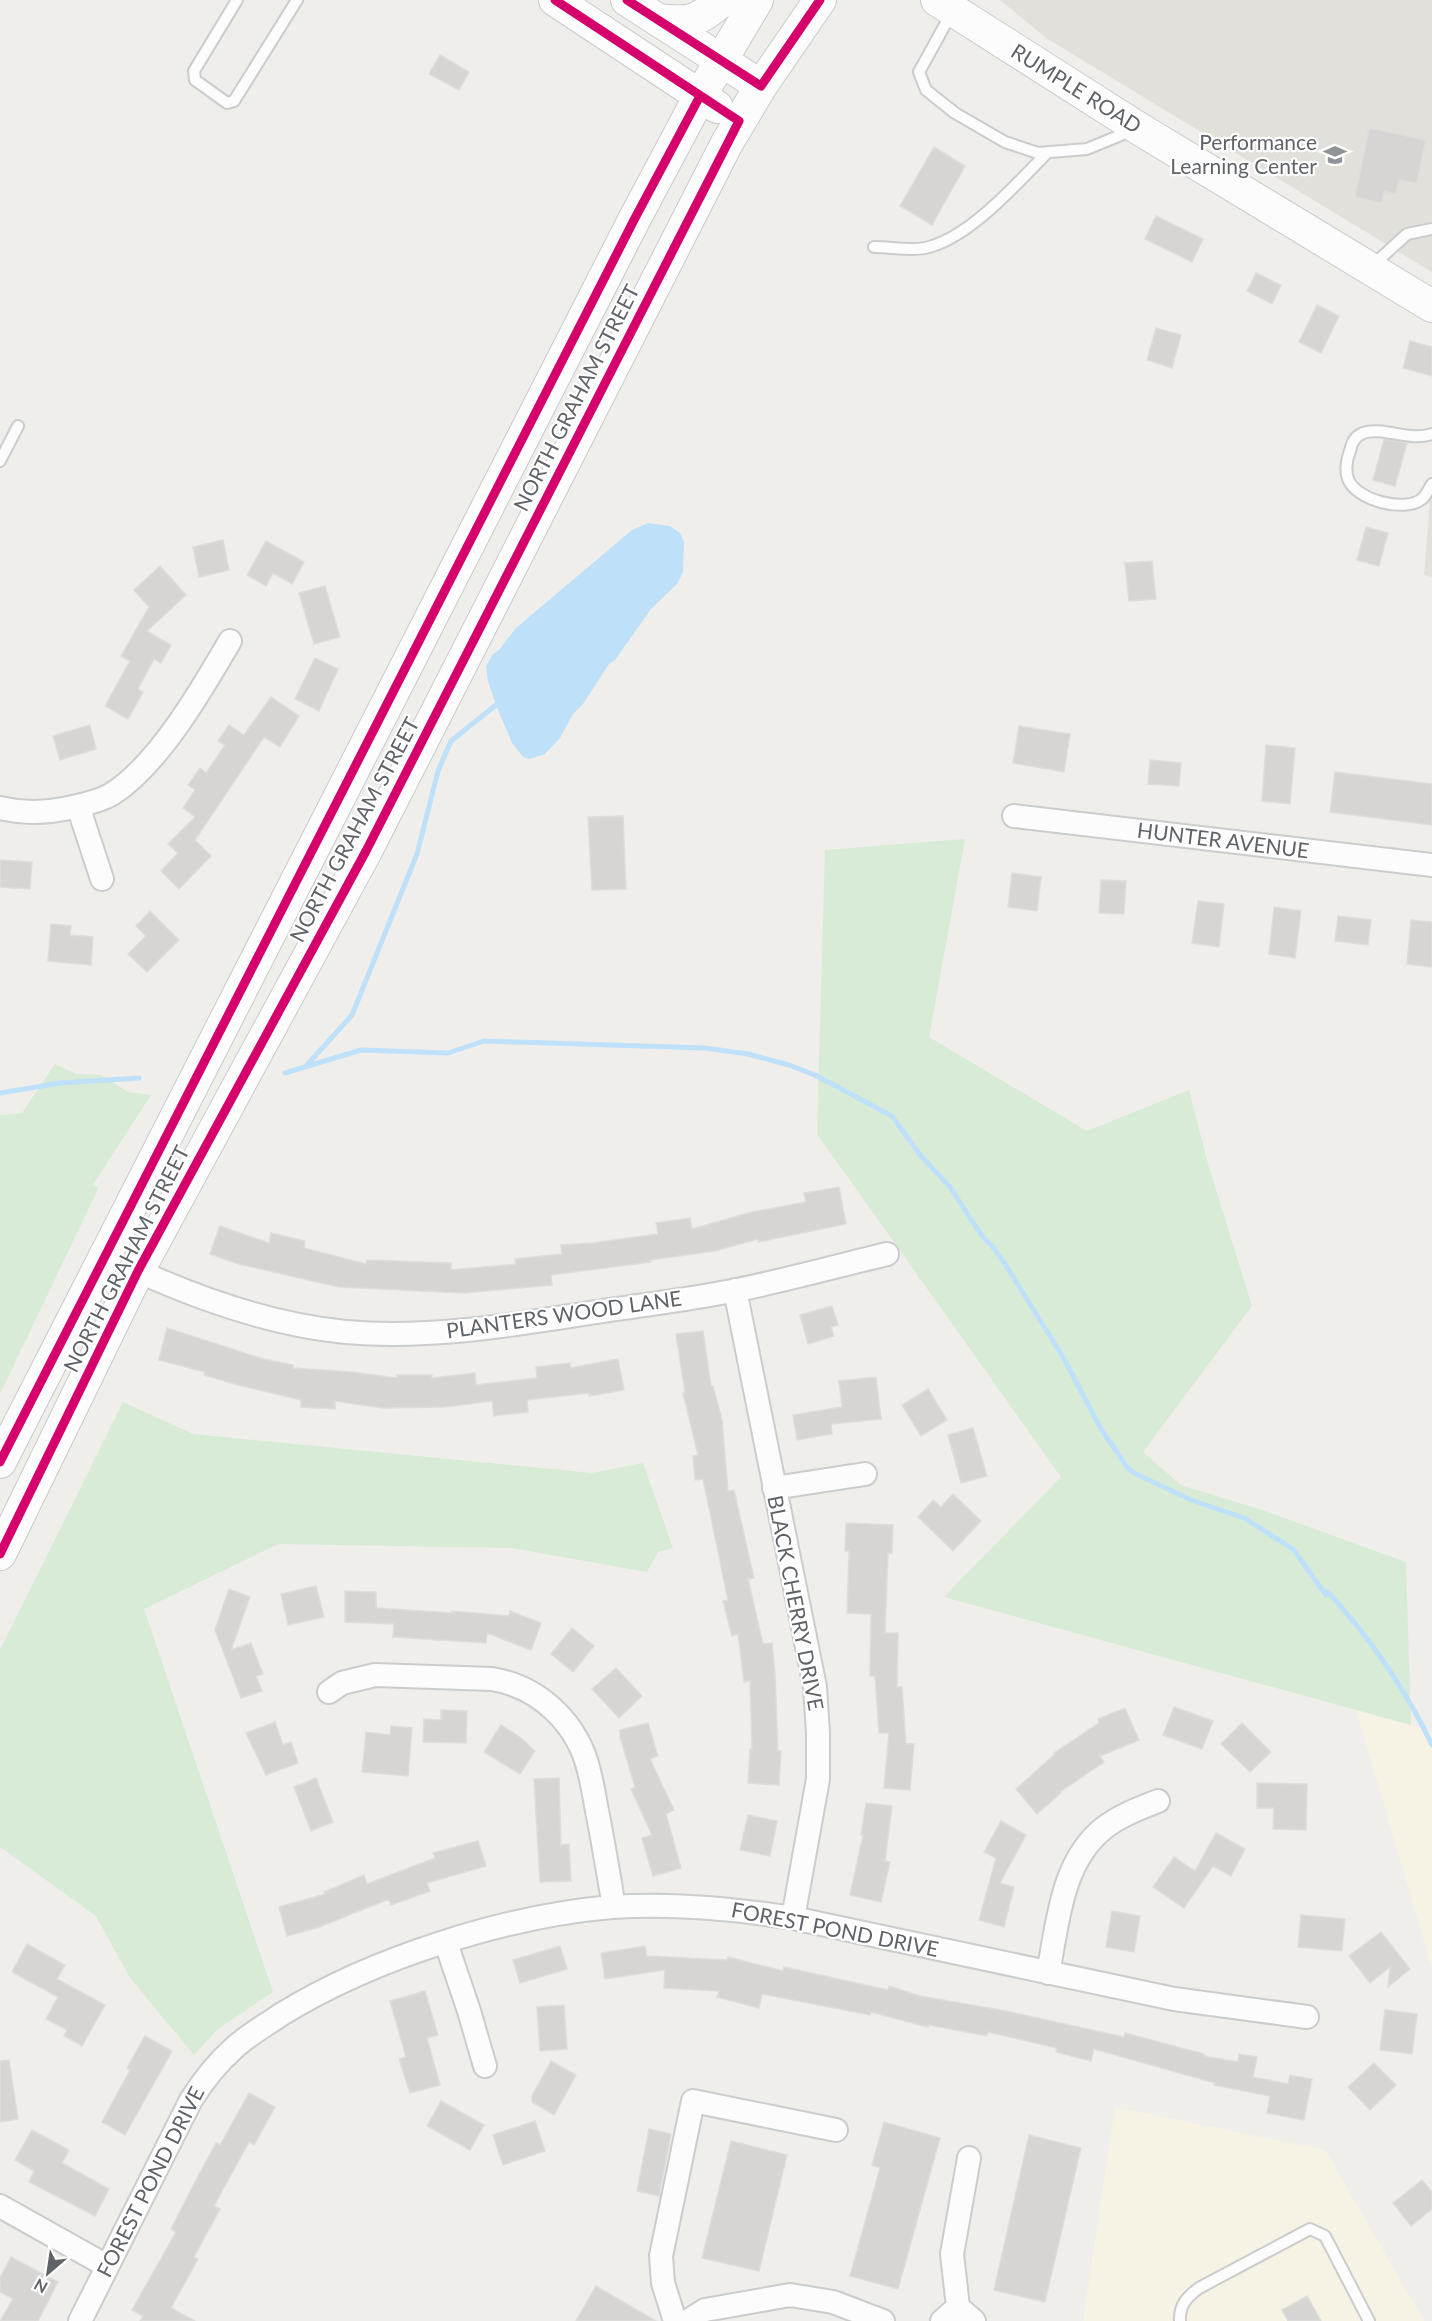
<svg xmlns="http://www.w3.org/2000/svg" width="1432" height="2321" viewBox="0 0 1432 2321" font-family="Lato,sans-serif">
  <rect width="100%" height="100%" fill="#efeeea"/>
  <path fill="#f7f3e4" d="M1356,1710l76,22v236z
    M1115,2107l210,43 99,171h-341z"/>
  <path fill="#e2e0da" d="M1000,0h432v272l-386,-234z
    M1432,477v100l-8,-2z"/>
  <path fill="#d8ebd6" d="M965,839l-36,198 158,94 102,-41 19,74 44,142 -109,146 38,33 84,26 141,51 5,163 -467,-128 117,-120 -244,-343 8,-284z
    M55,1064l21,10 25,1 27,17 23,3 -59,91 7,1 -99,207v-279l22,-2z
    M123,1402l70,32 399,39 51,-10 30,85 -15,4 -11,20 -135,-24 -234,-4 -134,65 129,383 -55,37 -24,26 -64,-77 -34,-62 -96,-69v-197z"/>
  <path fill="#bfe0f9" d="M648,523l22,3 10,7 4,9 -1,30 -6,12 -26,25 -36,51 -6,4 -26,40 -10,10 -13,24 -15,16 -16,5 -6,-2 -11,-14 -16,-38 -8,-24 -2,-15 7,-12 6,-4 17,-22 116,-98z"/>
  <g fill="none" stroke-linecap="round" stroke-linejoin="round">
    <path stroke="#bfe0f9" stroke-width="5" d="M306,1066l46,-51 65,-161 21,-83 13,-30 45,-36
      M285,1073l76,-23 87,3 36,-12 221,7 43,6 41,11 26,10 77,41 29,40 29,31 32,49 10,10 13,18 58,93 38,72 26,38 5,5 59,28 53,18 49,31 33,46 2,-3c42,46 77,96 104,153
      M0,1093l60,-10 79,-5"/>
  </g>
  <path fill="#d6d5d3" stroke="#deddd9" stroke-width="1.5" d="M440,55l29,17 -10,18 -30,-16z
    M1369,128l57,12 -9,43 -18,-3 -3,14 -12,-3 -2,12 -27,-6z
    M934,147l31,19 -33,59 -32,-19z
    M1156,216l47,23 -11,23 -47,-23z
    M1256,273l25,12 -9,19 -25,-13z
    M1317,305l22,11 -18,37 -22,-11z
    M1156,328l25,7 -9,33 -25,-8z
    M1410,341l22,6v29l-29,-8z
    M1384,439l23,4 -12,43 -22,-6z
    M1366,527l22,6 -9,33 -22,-6z
    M223,540l6,30 -30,7 -6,-30z
    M266,541l38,21 -12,22 -19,-11 -7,13 -19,-11z
    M1152,561l4,38 -27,2 -4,-38z
    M160,566l26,29 -39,36 24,14 -10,18 -7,-4 -16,30 5,3 -15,27 -23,-13 25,-45 -9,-5 28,-49 -15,-17z
    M325,586l15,51 -26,7 -15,-51z
    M315,658l23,11 -19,42 -24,-12z
    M271,697l28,19 -19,31 -16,-10 -69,103 16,16 -32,33 -18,-18 17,-18 -10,-9 27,-27 -12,-9 12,-18 -7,-5 12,-17 6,5 19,-28 -7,-4 11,-16 15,10z
    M90,725l6,24 -36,11 -7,-24z
    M1019,726l51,8 -6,38 -51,-9z
    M1266,745l29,3 -5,56 -28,-3z
    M1150,760l31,3 -2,23 -31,-2z
    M1335,772l97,12v41l-102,-13z
    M623,816l3,73 -34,1 -4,-73z
    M0,860l32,2 -2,27 -30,-2z
    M1012,873l29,4 -4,34 -29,-4z
    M1101,880l25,1 -2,33 -25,-1z
    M1198,901l26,3 -5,43 -27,-4z
    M1274,907l27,4 -6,47 -26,-4z
    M150,911l29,29 -32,32 -19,-18 18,-18 -10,-10z
    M1338,916l33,4 -3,25 -33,-4z
    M1411,920l21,2v45l-25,-3z
    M51,924l20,2 -1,9 23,2 -2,28 -43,-4z
    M839,1187l7,37 -88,18v-3l-43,12 -65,9 1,2 -100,13 1,10 -88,8 -125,-6 -100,-23 -29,-10 10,-28 49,17 2,-10 34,8 -1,7 62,16 1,-4 84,3v7l65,-6 -1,-5 47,-5 -1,-9 32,-2 65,-9 -2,-11 34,-5 2,11 60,-17 54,-10 -2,-9z
    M832,1306l6,19 -7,2 3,9 -26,8 -8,-29z
    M167,1328l93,30 33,7v3l59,4 45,6v-3h35v3l43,-5 1,12 61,-7 -1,-11 34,-4v5l48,-9 6,31 -35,6v-3l-62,7 1,12 -34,4 -2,-15 -47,6 -62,1 -48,-7v8l-34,-2v-7l-63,-15 -34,-10 1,-3 -46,-12z
    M703,1331l8,55h2l9,34 6,71 6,-1 20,88 -6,1 15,65 9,-1 3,30 3,78h3l-2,34 -31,-2 2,-34h2l-2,-68 -6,1 -6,-48 -6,2 -9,-35 5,-1 -25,-121 -8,1 -2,-24 5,-1 -15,-62h2l-9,-59z
    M876,1377l5,42 -50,5 1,10 -35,6 -4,-25 49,-8 -3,-26z
    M928,1389l19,31 -26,16 -19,-31z
    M973,1428l14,48 -26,7 -13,-48z
    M953,1494l28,27 -28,30 -35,-34 15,-17 8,7z
    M846,1523l47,2 -1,28h-4l-3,80h13l-1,54h5l4,57h8l-4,46 -26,-2 5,-55h-10l-4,-57h-5l1,-62 -24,-1 2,-62h-4z
    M316,1586l8,31 -36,8 -7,-31z
    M229,1589l21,8 -19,53 20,-7 12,31 -7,2 6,15 -21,7 -26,-68z
    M345,1591l31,1v16l76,5v-2l57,5 1,-5 31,12 -10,27 -44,-17 -1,10 -93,-6 1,-13 -49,-2z
    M572,1628l22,18 -21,26 -22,-18z
    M616,1668l26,28 -23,22 -27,-29z
    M1174,1707l39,14 -11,28 -39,-14z
    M1125,1708l14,32 -39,16 4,6 -44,30 1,1 -24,21 -21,-25 39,-35 -1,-1 45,-30 -1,-4z
    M441,1710l26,1 -1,32 -43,-1 1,-23 17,1z
    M275,1722l8,23 8,-3 7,21 -32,12 -20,-42z
    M648,1723l10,33 -8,3 24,51 -8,4 15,54 -28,8 -11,-38 10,-3 -21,-46 4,-2 -15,-50v-7z
    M1242,1723l29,29 -21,20 -29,-28z
    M501,1725l19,12 15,14 -15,23 -36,-22z
    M391,1726l21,2 -4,48 -46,-4 4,-40 24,3z
    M316,1778l17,44 -22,9 -17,-44z
    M559,1778l2,67 8,-1 2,37 -31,1 -6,-103z
    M1257,1783l50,1 -1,46 -33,-1 1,-21h-17z
    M866,1803l26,3 -7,55 5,1 -9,40 -31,-7 13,-60h-2z
    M748,1815l29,6 -7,35 -30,-6z
    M1001,1821l25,14 -26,48 14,4 -10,40 -25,-7 17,-62 -12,-6z
    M1216,1833l29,16 -14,27 -18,-10 -29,42 -31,-21 21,-30 21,14z
    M478,1841l8,25 -59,17 3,8 -39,14 -2,-6 -70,28 -32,9 -8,-29 46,-13 -1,-2 40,-17 3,9 68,-26 -2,-5z
    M1112,1911l28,5 -6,36 -28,-5z
    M1301,1915l44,4 -3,32 -44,-4z
    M1381,1932l29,37 -22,18 2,-20 -20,16 -21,-27z
    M27,1944l38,21 -8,14 48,26 -23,41 -18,-10 3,-6 -21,-11 12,-22 -46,-25z
    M560,1946l7,23 -47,14 -7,-23z
    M645,1946l2,10 80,4 1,-3 55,14 1,-4 104,23 1,-4 31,10 86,15 118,26 1,-4 79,21v2l34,6 1,-8 18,3 -4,20 35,7 2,-9 22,4 -8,41 -37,-7 3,-17 -56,-11 1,-2 -121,-34 -3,12 -35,-9 1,-4 -69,-16 -1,4 -58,-11 -1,2 -57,-15 -1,3 -108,-21 -3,14 -42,-11 2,-6 -55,-3 1,-18 -60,9 -4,-26z
    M425,1991l13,44 -11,3 13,47 -30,8 -11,-34 7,-2 -16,-56z
    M564,2005l3,44 -27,2 -3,-44z
    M1385,2010l32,4 -5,40 -32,-4z
    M145,2036l27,15 -47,84 -23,-13 28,-52 -3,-2z
    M9,2060l9,59 -18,3v-61z
    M551,2061l25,14 -22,40 -22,-13v-6z
    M1374,2063l22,22 -26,25 -22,-23z
    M249,2093l26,14 -21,38 -5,-3 -35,64 6,3 -26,48 4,2 -27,49 24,13h-55l3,-5 -11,-6 44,-78 -5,-3 24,-47 21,-39 4,2z
    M441,2101l43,24 -14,25 -43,-24z
    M535,2121l10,30 -42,14 -10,-30z
    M884,2122l56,16 -42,151 -48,-13 30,-108 -8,-3z
    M649,2129l22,5 -12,62 -22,-5z
    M32,2130l37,20 -7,13 47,26 -14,27 -66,-34 5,-11 -19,-11z
    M1029,2135l52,13 -36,154 -51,-12z
    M731,2141l56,14 -28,116 -57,-13z
    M1422,2180l10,12v17l-21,17 -18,-23z
    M11,2257l47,25 -20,39h-38l13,-22 -13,-7v-14z
    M596,2286l60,35h-80z
    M1307,2296l14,25h-33l-6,-11z"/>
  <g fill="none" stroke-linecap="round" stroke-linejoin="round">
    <g stroke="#cbcccc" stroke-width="14">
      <path id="lane" d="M237,0l-43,71 1,9 32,23 7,-2 63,-101
        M951,14l-32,58 7,18 29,23 50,29 33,11 49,-4 46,-19
        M874,247c16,0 36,4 51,1 44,-9 92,-65 123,-96
        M1372,266l35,-32 25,-5
        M1432,434c-22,8 -50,-8 -69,-1 -9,4 -11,10 -13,18 -3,8 -5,19 -2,28 8,21 56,34 74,20 4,-3 7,-11 10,-15
        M0,461l18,-35
        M1180,2321c-1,-16 7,-24 19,-33l111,-59 15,7 44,85"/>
    </g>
    <g stroke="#cbcccc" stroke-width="26">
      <path id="street" d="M78,806l24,73
        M0,808c25,6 48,5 73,-1 14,-3 27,-6 39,-13 47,-30 90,-105 118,-153
        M1014,816l418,49
        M138,1271c66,30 135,54 208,61 80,7 160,-6 238,-18 51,-8 103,-14 153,-24 50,-10 100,-24 150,-36
        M735,1290l80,397 3,46v46l-25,139
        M774,1488l91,-14
        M329,1692l13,-9 33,-8 117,4c48,8 86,45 97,92 4,15 6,30 9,45 6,31 11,61 16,91
        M446,1943l23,68 16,55
        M1048,1973c10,-50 13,-111 56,-145 15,-12 36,-20 54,-27
        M0,2206l107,60
        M958,2307l-6,-53 17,-96
        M80,2321l111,-221c12,-19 26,-37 43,-52 14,-13 32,-23 48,-34 91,-56 224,-98 330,-107 62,-4 121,2 181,11l381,81 133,18
        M675,2321l-12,-38 -2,-27 32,-155 143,29
        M688,2321l17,-11 85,-15 43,7 50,19
        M942,2321l16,-14 16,14"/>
    </g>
    <g stroke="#cacacb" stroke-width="34">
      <path id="secondary" d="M555,0l162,107
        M627,0l134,86
        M937,0l201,128 294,178
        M658,20c34,4 39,1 65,-20
        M0,1462l634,-1242 66,-124 57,-96
        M0,1554l138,-283 228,-420 361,-708 34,-57 59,-86"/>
    </g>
    <use href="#lane" stroke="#fdfcfc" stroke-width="10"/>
    <use href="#street" stroke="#fdfcfc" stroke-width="22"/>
    <use href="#secondary" stroke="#fdfcfc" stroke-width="32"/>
    <g stroke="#fff" stroke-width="13">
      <path id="cycleway" d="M627,0l134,86 59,-86
        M0,1462l634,-1242 66,-124
        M0,1554l138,-283 228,-420 373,-730 -184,-121"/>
    </g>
    <use href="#cycleway" stroke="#d6006c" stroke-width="9"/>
  </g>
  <defs>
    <g id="school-bare" transform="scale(1.8)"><path d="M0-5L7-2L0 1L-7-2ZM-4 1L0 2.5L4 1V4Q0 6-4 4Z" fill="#919496" stroke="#fff" stroke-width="2.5" paint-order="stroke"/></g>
  </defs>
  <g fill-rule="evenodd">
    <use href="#school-bare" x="1335" y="155"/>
  </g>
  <g text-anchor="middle" stroke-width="4.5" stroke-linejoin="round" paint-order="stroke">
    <g font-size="21" fill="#5f6368" stroke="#fff">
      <text transform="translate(1076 89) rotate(32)" y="7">RUMPLE ROAD</text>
      <text transform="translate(577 398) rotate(-63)" y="7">NORTH GRAHAM STREET</text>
      <text transform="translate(355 830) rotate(-62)" y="7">NORTH GRAHAM STREET</text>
      <text transform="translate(1223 841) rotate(7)" y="7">HUNTER AVENUE</text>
      <text transform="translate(127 1259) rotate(-63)" y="7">NORTH GRAHAM STREET</text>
      <text transform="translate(564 1315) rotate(-8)" y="7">PLANTERS WOOD LANE</text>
      <text transform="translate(795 1603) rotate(79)" y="7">BLACK CHERRY DRIVE</text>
      <text transform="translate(835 1930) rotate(11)" y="7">FOREST POND DRIVE</text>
      <text transform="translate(151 2182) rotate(-63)" y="7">FOREST POND DRIVE</text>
    </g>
    <g font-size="21" fill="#5f6368" stroke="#fff" text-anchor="end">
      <text x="1317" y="150">Performance<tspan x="1317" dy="24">Learning Center</tspan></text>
    </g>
  </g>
  <g transform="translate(48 2273) rotate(209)" stroke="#ffffff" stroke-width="4.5" paint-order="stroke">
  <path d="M0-4.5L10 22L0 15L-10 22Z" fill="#5f6368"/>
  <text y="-9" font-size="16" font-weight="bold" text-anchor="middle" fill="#5f6368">N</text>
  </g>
</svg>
